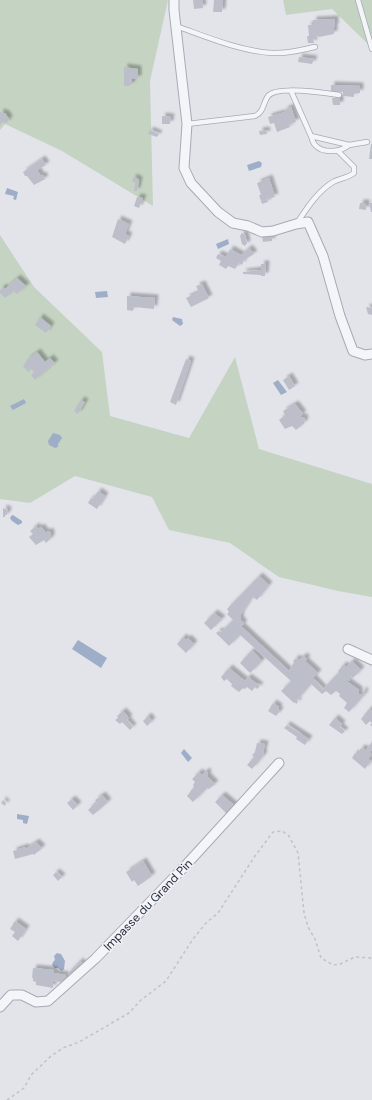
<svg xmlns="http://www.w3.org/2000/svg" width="372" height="1100" viewBox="0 0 372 1100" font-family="'DM Sans',sans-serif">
  <defs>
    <filter id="shadow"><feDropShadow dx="3.5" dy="-3.5" stdDeviation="1" flood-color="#0004"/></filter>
  </defs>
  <rect width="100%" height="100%" fill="#e2e4ea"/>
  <path fill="#c5d3c3" d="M0,0h168l-18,81 3,125 -91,-55 -57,-27 -5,6z
    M283,0h89v48l-40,-39 -46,6z
    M0,235l34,52 68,65 8,64 79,22 46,-81 24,92 113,35v113l-34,-6 -59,-14 -49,-34 -61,-13 -17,-33 -77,-21 -45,27 -30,-4z"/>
  <path fill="#9eadc8" d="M259,161l3,2 -1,4 -12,4 -2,-6z
    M7,188l11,4 -2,8 -3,-1 1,-3 -9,-2z
    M228,239l1,5 -11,5 -2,-5z
    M107,291l1,6 -12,1 -1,-6z
    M173,317l9,2 1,5 -3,2 -8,-6z
    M278,380l9,12 -6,3 -8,-12z
    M24,399l2,4 -13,7 -3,-4z
    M53,433l7,2 2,3 -4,6v3l-3,1 -6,-3 -1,-4z
    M13,515l9,6v2l-4,2 -6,-4 -2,-3 1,-2z
    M78,640l29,18 -6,10 -29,-19z
    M184,749l8,9 -4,4 -7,-9z
    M17,814l12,2 -2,8 -4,-1v-3l-6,-1z
    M57,953l4,1 4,7 -1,8 -2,2 -4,-3h-3l-3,-3 1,-3 2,-2 -1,-4z"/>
  <path fill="#bcbfc9" filter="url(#shadow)" d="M193,0h9l1,8 -9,1z
    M214,0h9l-1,12h-9z
    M335,19v8h-1v7l-15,3v-2h-3l1,4h-4l1,4h-6l-1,-7h2l-1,-11h5v-5z
    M299,57l15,2 -2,5 -14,-2z
    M124,67l14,2v10h-6v5l-3,2h-5z
    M331,85l29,1v7h-6v4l-11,-1v-4h-12z
    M332,98h8v7h-7z
    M291,107l5,15 -7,2 1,3 -13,5 -3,-9 -4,1 -2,-7 17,-5 -1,-2z
    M0,112l6,2 1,2 2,2 -2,5 -5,-1 -2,4z
    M162,116l9,1 -1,7h-8z
    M150,130l9,4 -2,3 -9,-3z
    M266,130l1,4 -7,1 -1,-4z
    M371,144h1v15h-3z
    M42,159l4,6 -9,5 4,6 2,-1 2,4 -11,6 -7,-9h-2l-2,-4z
    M133,177l6,3 -2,11h-3l1,-9h-3z
    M269,178l6,19 -8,2 1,3 -6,2 -3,-9h2l-4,-12z
    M137,197l6,1 -4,10 -5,-2z
    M360,203h6v7l-7,-1z
    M369,203h3v9h-1z
    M118,219l11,5 -4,10 4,2 -4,8 -13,-7z
    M242,233l3,2 2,8 -2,3 -3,-2 -2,-8z
    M262,235h10v6l-9,1z
    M249,248l5,6 -10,6 -2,5 -3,-2 -4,6 -7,-3 -2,3 -7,-4 2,-4 -5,-3 2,-4 8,3 4,-8 11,6z
    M261,264h5l-1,12h-4v-1l-18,-1v-2l18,-2z
    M17,278l9,8 -9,8 -4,-3 -8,7 -5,-5v-3l3,-3 2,2z
    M202,284l7,14 -18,9 -5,-9 13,-6 -3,-6z
    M127,296l28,2 -1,11 -20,-2 -1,4 -6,-1z
    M366,307l6,1v7l-4,-1z
    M40,317l11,9 -5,7 -11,-8z
    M37,352l8,10 5,-4 5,5 -20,17 -4,-5 3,-3 -2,-3 -4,3 -5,-6 4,-5v-1z
    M186,359l5,2 -15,44 -6,-3z
    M289,376l6,10 -6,4 -6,-10z
    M81,400l4,2 -7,12 -4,-3z
    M295,404l8,10 -3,2 1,1 4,1 -1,6h-3v2l-5,4 -4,-4 -7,3 -6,-9 6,-5 -2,-4z
    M98,491l7,5 -8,13 -9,-6 3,-5 2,1z
    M3,508l5,2 -1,5h-2v2h-2z
    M36,526l2,3 3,-2 5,6 2,-2 3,2v5l-5,5 -2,-3 -8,5 -7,-8 4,-3 -3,-3z
    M259,576l10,9 -12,15 -4,-3 -5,6 -7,11 -1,5 4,5 -3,2 48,45 5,-9 -1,-1 3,-3 3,2 5,-4 3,3 -2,2 13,12 -5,5 10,11 16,-17 -1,-1 5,-6 3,2 6,-6 9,9 -8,8 -3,-3 -2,2 2,3 -1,1 -3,-2 -1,1 14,10v4l1,1 2,-1v-4l3,2 -1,3 -15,17 -5,-4 3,-5 -8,-7 1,-2 -4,-3 -5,4 -5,-4 -4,3 -11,-10 -14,16 1,2 -2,2 -1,-2 -1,1 -13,-12 10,-10 -51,-46 -11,11 -13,-13 3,-2 2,1 12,-12 -6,-6 2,-2 -2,-3z
    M214,613l8,6 -11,11 -7,-7z
    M183,637l3,3 2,-2 6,6 -8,9 -9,-9z
    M252,650l10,11 -12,12 -10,-10z
    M229,668l16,13 3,-4 12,9 -3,3 -2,-2 -3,4 -5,-4 -2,2 -2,-1 -4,4 -8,-6 1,-2 -5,-5 -3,2 -3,-4z
    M273,703l6,4 -1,2 2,2 -4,5 -8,-5z
    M369,709l3,2v15l-2,-1 2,-2 -2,-2 -4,4 -5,-6z
    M123,711l6,7 -2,2 6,7 -3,3 -8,-8 -2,2 -5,-4 3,-2 -1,-2z
    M148,716l4,5 -5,5 -4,-5z
    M335,718l7,6 -2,3 5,4 -3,3 -13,-9z
    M287,725l22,14 -4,6 -9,-6 1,-2 -13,-9z
    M372,742v7l-2,4 1,2 -3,4 3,2 -6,8 -13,-11 3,-5 3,2 2,-6 2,-1 4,2z
    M257,743l8,1 -2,9 1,2 -12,14 -5,-4 7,-8 -2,-2 3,-3z
    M206,771l2,2 -1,3 8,8 -6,5 -2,-1 -14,14 -6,-6 7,-9 -1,-2 2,-3 -3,-3 7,-7 3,3z
    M102,795l6,7 -15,13 -5,-5 6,-6 2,1 1,-2 -2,-3z
    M222,795l13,11 -8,8 -12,-12z
    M72,799l6,6 -5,5 -6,-7z
    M3,800l3,3 -1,3 -4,-3z
    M36,842l6,6 -8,7 -1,-1 -18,5 -2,-8 12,-4 1,2 1,-1z
    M143,861l9,15 -14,10 -4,-6 -2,2 -6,-10z
    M56,872l6,5 -4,4 -5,-6z
    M15,921l11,8 -8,12 -6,-5 3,-4 -5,-3z
    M80,961l3,4 -11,12 -4,-4z
    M33,968l21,2v3l12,2 -1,8 -12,-2v7l-17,-3v-3l-3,-1v-3h-1z"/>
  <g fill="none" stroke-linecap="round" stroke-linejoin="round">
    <g stroke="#a7aab4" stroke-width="6">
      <path id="service" d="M358,0l14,49
        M176,26c31,11 63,25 96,27 15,1 29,-3 43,-6
        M291,91l20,45 38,9 18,-3
        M187,124l68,-8c9,-4 8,-13 13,-20 9,-11 58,-3 71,-1
        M311,136c1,3 2,7 4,9 8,9 26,7 34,0
        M297,223c10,-15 21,-32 36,-41 7,-4 15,-4 21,-9v-6l-16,-16"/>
    </g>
    <g stroke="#a7aab4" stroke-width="11">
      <path id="minor" d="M174,0v10l13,114 -3,44 7,15 27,29 15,11 15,3 14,6 11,-1 23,-7 12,-2 15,34 17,60 13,35 12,4 7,-1
        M348,649l24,11
        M0,1007l11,-12h11l14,7 12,-1 48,-43 90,-93 93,-102"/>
    </g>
    <path stroke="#bfc2c8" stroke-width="1.5" stroke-dasharray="3 3" stroke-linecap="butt" d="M7,1100l17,-12 7,-13 20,-19 12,-8 16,-6 50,-29 12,-13 25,-19 27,-42 13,-16 12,-10 37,-57 18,-24 9,-1 7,5 9,17 6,60 4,14 7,12 6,19 12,7 7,-1 15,-7 17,1"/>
    <use href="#service" stroke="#f4f5f8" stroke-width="4.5"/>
    <use href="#minor" stroke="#f4f5f8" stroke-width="9"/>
  </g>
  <g text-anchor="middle" stroke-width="3" stroke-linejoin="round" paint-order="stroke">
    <g font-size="12" fill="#2a3041" stroke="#f1f3f7">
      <text transform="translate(148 905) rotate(-46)" y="4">Impasse du Grand Pin</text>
    </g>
  </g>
</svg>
